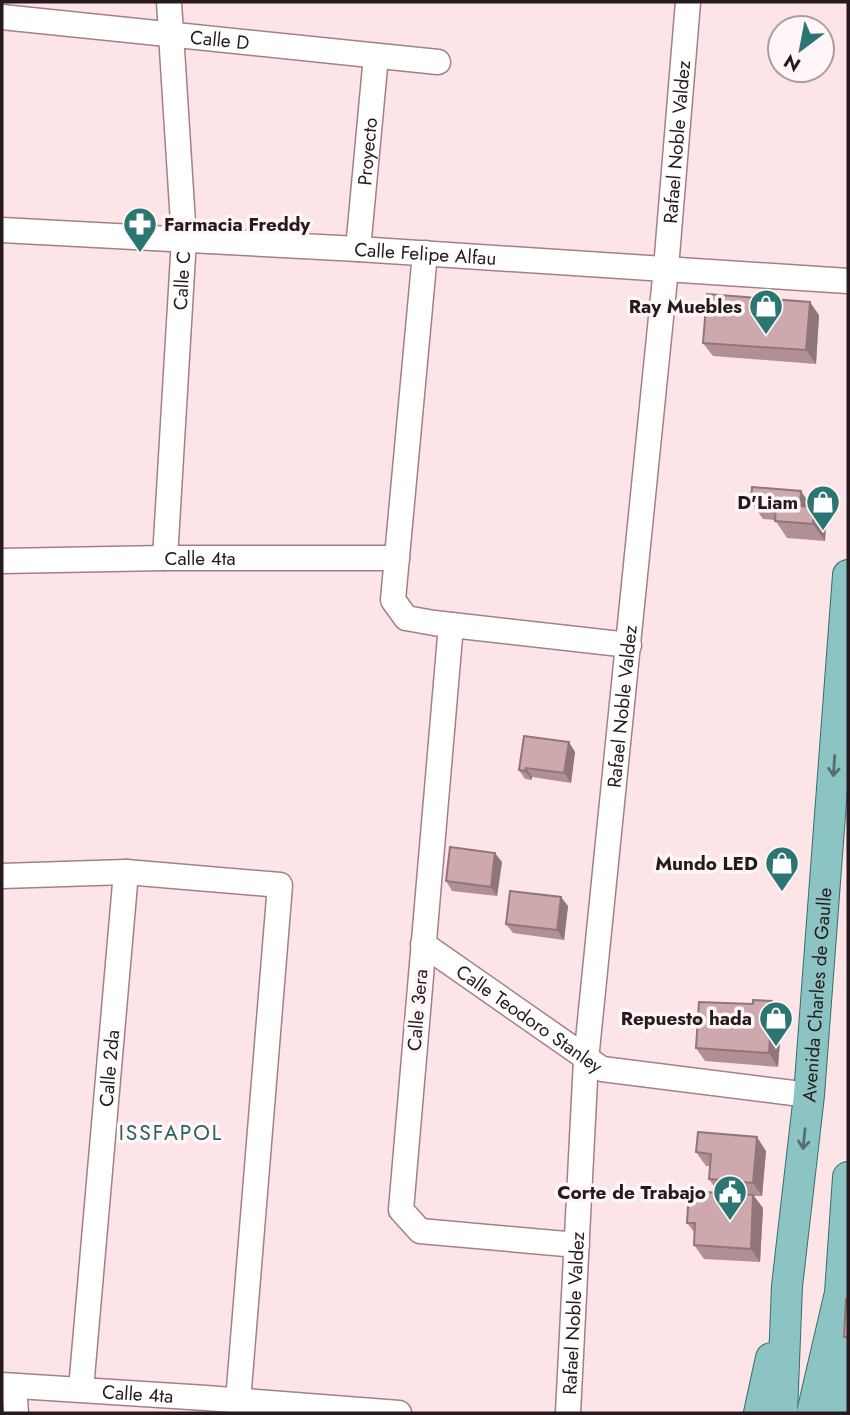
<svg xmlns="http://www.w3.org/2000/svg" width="850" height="1415" viewBox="0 0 850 1415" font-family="Jost,sans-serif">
  <rect width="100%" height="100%" fill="#fce4e7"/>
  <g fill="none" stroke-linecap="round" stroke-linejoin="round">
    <g stroke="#a48085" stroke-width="27">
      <g id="minor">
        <path id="s1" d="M2,17l436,45"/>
        <path id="s2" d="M2,230l356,19 490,32"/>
        <path id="s3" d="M358,249l18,-193"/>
        <path d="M425,253l-32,347 13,18 28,5 195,22"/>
        <path id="s4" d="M165,558l19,-319 -15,-237"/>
        <path id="s5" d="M2,561l163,-3h232"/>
        <path d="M451,625l-50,585 19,21 157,14"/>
        <path d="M2,876l124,-4 154,13 -42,516"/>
        <path id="s6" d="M423,944l179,125 207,26"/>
        <path id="s7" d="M2,1385l204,13 193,15"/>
        <path d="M14,1386l2,27"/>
        <path id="s8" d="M81,1389l45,-517"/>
        <path id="s9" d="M568,1413l18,-353 80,-792 22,-266"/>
      </g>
    </g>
    <g stroke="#366e6e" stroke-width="32">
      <g id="major">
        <path d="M759,1413l12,-55"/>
        <path id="s10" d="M782,1413l5,-127 22,-191 39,-520"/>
        <path d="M812,1413l28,-120 8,-116"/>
        <path d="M838,1413l1,-62"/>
      </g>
    </g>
    <use href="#minor" stroke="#fff" stroke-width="24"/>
    <use href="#major" stroke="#8bc4c2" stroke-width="30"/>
  </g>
  <path fill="#b09094" d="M819,315l-3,49 -103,-8 -10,-13z
    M751,502l63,5 12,17 -1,17 -38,-3 -12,-18 -12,-1z
    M575,752l-4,31 -39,-6v3l-7,-1 -6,-9z
    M502,862l-5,34 -45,-5 -6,-10z
    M568,906l-4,34 -51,-7 -7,-9z
    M782,1014l-4,53 -73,-6 -9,-13z
    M766,1151l-4,45h-8l9,12 -3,54 -56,-3 -10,-14 1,-12 -8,-10 31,-31 -9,-13 1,-13h-4l-10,-14z"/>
  <path fill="#907678" d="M810,302l9,13 -3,49 -10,-14z
    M801,491l12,18 -13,-3z
    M814,507l12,17 -1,17 -12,-17z
    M569,742l6,10 -4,31 -7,-10z
    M526,768l6,9v3l-7,-9z
    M495,853l7,9 -5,34 -6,-9z
    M561,897l7,9 -4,34 -7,-10z
    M772,1001l10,13 -4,53 -9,-14z
    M757,1137l9,14 -4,45 -9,-13z
    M753,1195l10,13 -3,54 -9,-13z"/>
  <path fill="#cda8ac" stroke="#907678" stroke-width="2" d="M707,294l103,8 -4,48 -103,-7z
    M752,487l49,4 -1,15 14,1 -1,17 -38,-3 1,-17 -25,-2z
    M524,736l45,6 -5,31 -38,-5 -1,3 -6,-1z
    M450,847l45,6 -4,34 -45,-6z
    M510,891l51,6 -4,33 -51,-6z
    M753,1000l19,1 -3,52 -73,-5 3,-46 54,2z
    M698,1132l59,5 -4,46 -44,-4 2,-25 -15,-2z
    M689,1191l64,4 -2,54 -57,-4 1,-22h-8z
    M846,1299h2v38h-4z"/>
  <defs><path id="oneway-shaft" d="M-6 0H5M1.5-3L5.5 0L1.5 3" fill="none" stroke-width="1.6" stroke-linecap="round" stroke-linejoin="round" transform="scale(1.75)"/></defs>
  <g stroke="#596f6f">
    <use href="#oneway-shaft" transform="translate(834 766) rotate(94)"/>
    <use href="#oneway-shaft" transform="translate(804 1139) rotate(96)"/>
  </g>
  <defs>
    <g id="pharmacy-pin" transform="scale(1.75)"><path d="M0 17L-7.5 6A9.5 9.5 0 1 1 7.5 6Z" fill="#2b7573" stroke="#fef6f7"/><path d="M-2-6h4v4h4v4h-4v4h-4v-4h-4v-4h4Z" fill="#fff"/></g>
    <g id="shop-pin" transform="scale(1.75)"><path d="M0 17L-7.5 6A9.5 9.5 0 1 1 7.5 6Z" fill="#2b7573" stroke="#fef6f7"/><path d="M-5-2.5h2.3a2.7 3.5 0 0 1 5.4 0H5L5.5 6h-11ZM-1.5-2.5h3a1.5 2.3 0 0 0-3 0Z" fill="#fff"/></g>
    <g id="civic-pin" transform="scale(1.75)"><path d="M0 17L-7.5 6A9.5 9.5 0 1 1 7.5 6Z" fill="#2b7573" stroke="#fef6f7"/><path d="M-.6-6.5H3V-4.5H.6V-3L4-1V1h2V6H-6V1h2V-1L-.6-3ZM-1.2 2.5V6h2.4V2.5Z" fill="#fff"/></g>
  </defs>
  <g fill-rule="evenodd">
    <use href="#pharmacy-pin" x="140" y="224"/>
    <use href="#shop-pin" x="766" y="306"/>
    <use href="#shop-pin" x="823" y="502"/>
    <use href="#shop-pin" x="782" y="863"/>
    <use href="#shop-pin" x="776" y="1018"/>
    <use href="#civic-pin" x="730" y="1192"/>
  </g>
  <g text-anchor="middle" stroke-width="7" stroke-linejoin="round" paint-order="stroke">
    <g font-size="19" fill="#271a1c" stroke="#fef6f7">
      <text dy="7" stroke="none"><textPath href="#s1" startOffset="219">Calle D</textPath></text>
      <text dy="7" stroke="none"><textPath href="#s9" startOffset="1276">Rafael Noble Valdez</textPath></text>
      <text dy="7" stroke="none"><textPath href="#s3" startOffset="98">Proyecto</textPath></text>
      <text dy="7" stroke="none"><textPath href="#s2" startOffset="424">Calle Felipe Alfau</textPath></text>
      <text dy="7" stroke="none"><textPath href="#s4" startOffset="278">Calle C</textPath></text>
      <text dy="7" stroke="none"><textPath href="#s5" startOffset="198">Calle 4ta</textPath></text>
      <text dy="7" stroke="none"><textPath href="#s9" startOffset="709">Rafael Noble Valdez</textPath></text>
      <text dy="7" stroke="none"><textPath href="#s10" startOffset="420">Avenida Charles de Gaulle</textPath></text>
      <text transform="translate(417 1010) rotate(-85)" y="7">Calle 3era</text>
      <text dy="7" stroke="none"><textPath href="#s6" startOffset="130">Calle Teodoro Stanley</textPath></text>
      <text dy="7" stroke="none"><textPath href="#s8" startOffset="322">Calle 2da</textPath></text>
      <text dy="7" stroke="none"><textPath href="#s9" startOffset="100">Rafael Noble Valdez</textPath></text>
      <text dy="7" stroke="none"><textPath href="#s7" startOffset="136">Calle 4ta</textPath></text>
    </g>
    <g font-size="19" font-weight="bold" fill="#271a1c" stroke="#fef6f7" text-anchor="end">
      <text x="164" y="231" text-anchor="start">Farmacia Freddy</text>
      <text x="742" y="313">Ray Muebles</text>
      <text x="798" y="509">D'Liam</text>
      <text x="758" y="870">Mundo LED</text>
      <text x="752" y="1025">Repuesto hada</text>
      <text x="706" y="1199">Corte de Trabajo</text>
    </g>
    <g font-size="21" letter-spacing="2" fill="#286260" stroke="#fef6f7">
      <text x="171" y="1140">ISSFAPOL</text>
    </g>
  </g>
  <rect width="850" height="1415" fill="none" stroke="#271a1c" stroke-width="7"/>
  <g transform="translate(801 49) rotate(212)"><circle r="33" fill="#fef6f7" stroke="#a89e9f" stroke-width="2"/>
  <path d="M0-5L12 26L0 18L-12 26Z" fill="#2b7573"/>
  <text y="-10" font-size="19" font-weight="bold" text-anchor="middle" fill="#271a1c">N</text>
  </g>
</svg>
